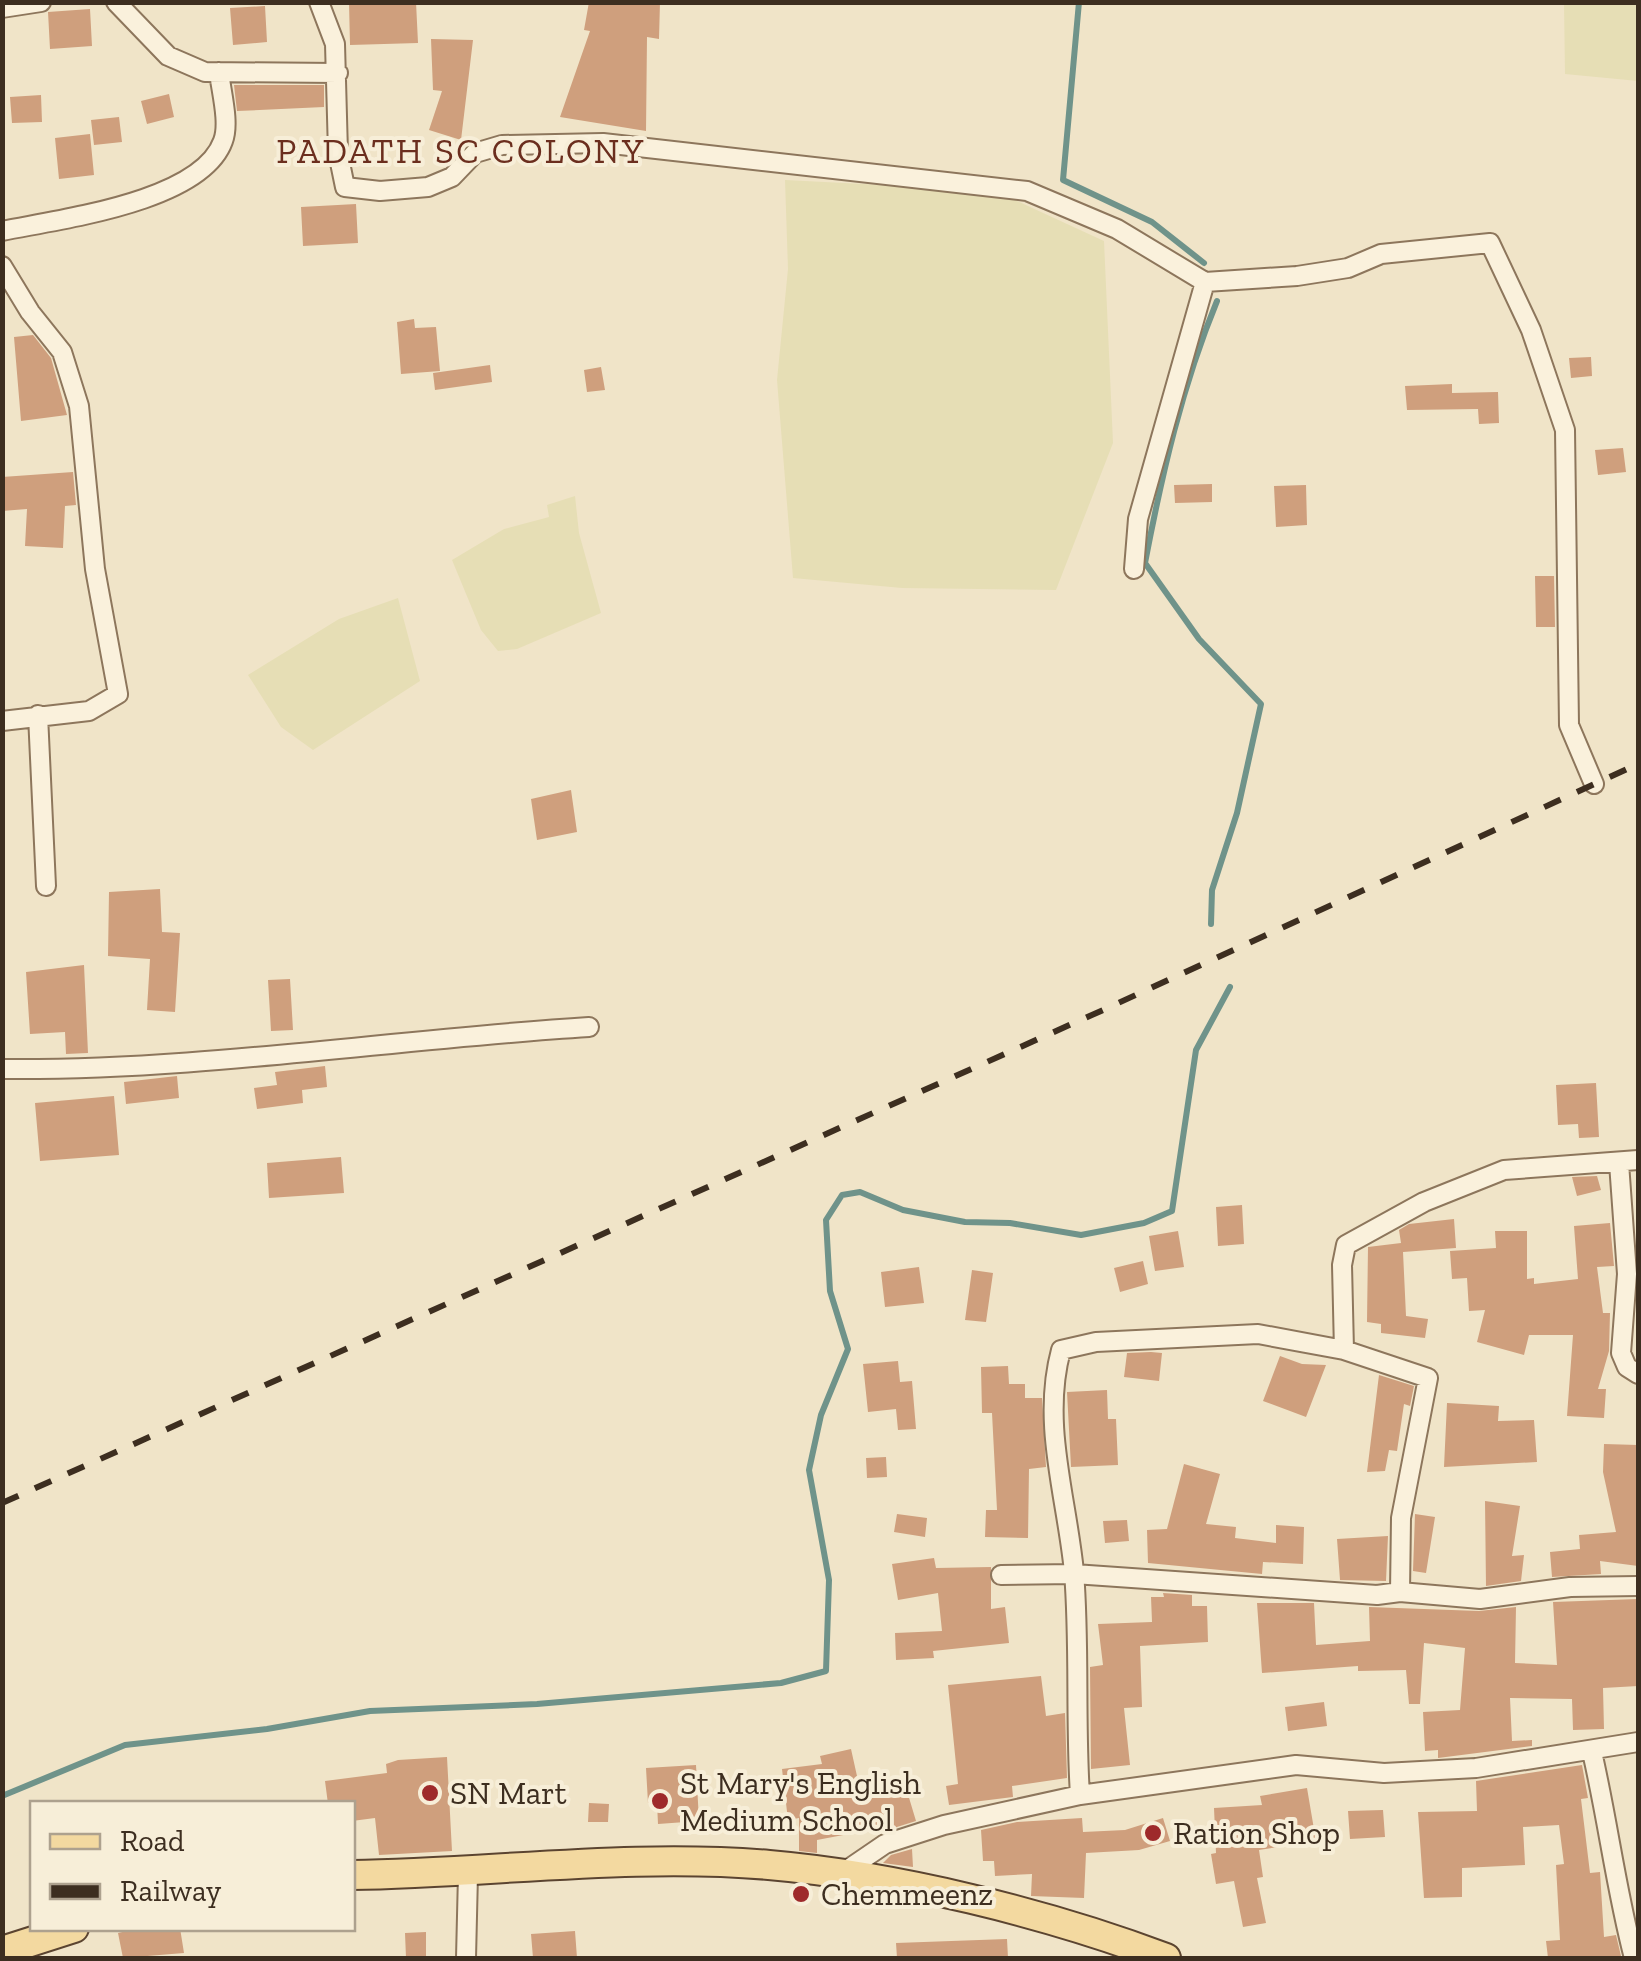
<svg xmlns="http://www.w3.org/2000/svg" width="1641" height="1961" viewBox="0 0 1641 1961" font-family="'Zilla Slab',serif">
  <rect width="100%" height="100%" fill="#f0e4c8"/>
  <path fill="#e6deb5" d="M1564,3h74v78l-73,-7z
    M785,180l118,6 112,14 89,41 9,202 -57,147 -154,-2 -109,-10 -16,-198 11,-111z
    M575,496l4,37 22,80 -84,36 -19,2 -17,-21 -29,-70 52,-31 45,-12 -2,-12z
    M398,598l22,83 -107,69 -32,-23 -33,-52 91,-56z"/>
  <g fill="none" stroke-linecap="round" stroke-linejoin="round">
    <path stroke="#6f938a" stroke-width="6" d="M1079,2l-16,178 89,42 52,41
      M1211,924l1,-34 25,-77 24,-109 -62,-65 -54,-76c17,-89 37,-177 72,-262
      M2,1796l123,-51 142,-16 103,-18 167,-7 244,-21 45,-12 3,-91 -20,-110 12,-55 27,-66 -18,-58 -4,-71 16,-25 18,-3 43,18 62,12 45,1 71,12 63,-12 28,-12 24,-161 34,-63"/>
  </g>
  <path fill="#cf9f7d" d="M349,2h67l2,41 -68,2z
    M589,2h71l-1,37 -12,-2 -1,94 -86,-14 30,-86 -6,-1z
    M265,6l2,36 -34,3 -3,-37z
    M90,9l2,37 -42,3 -2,-37z
    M431,39l42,1 -12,100 -32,-10 13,-39 -9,-1z
    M234,85h90v22l-87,4z
    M169,94l5,23 -27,7 -6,-23z
    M41,95l1,27 -30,1 -2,-26z
    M119,117l3,25 -28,3 -3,-25z
    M90,134l4,41 -35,4 -4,-41z
    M356,204l2,39 -55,3 -2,-39z
    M414,319l1,9 21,-1 4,44 -39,3 -4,-52z
    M33,335l18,23 16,57 -46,6 -7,-84z
    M1591,357l1,19 -21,2 -2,-20z
    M490,365l2,17 -57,8 -2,-17z
    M601,367l4,23 -18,2 -3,-22z
    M1452,384v9l46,-1 1,31 -20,1 -1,-15 -71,1 -2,-24z
    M1623,448l3,24 -28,3 -3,-25z
    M73,472l3,33 -11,1 -2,42 -38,-2 2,-37 -25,2v-34z
    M1212,484v18l-37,1 -1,-18z
    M1306,485l1,40 -31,2 -2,-41z
    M1535,576h19l1,51h-19z
    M571,790l6,42 -40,8 -6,-41z
    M160,889l2,43 18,1 -5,79 -28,-2 3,-51 -42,-3 1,-64z
    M84,965l4,88 -22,1 -1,-22 -35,2 -4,-62z
    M290,979l3,51 -22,1 -3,-51z
    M325,1066l2,21 -25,3 1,13 -46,6 -3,-21 23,-3 -2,-13z
    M177,1076l2,22 -53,6 -2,-22z
    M1596,1083l3,54 -20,1 -1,-14 -20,1 -2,-40z
    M114,1096l5,59 -79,6 -5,-58z
    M341,1157l3,36 -75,5 -2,-35z
    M1597,1176l4,14 -24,6 -5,-19z
    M1242,1205l2,39 -26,2 -2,-39z
    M1454,1219l2,29 -53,4 3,64 22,3 -3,19 -44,-5v-9l-14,-2 1,-75 33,-4 -2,-13 10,-6z
    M1610,1223l4,43 -17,1 6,46h7l-1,38 -11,38h8l-2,29 -37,-2 6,-81h-44l-5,20 -47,-13 8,-32 -16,1 -2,-33 -15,1 -2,-28 46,-3 -1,-17h32v48l7,-1v6l44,-5 -4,-53z
    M1178,1231l6,36 -29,4 -6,-35z
    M1143,1261l5,23 -28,8 -6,-24z
    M919,1267l5,36 -39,4 -4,-35z
    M972,1270l21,3 -7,49 -21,-2z
    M1151,1352l11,1 -3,28 -35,-4 3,-24z
    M1280,1356l22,8 24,1 -20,52 -43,-16z
    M898,1361l2,21 12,-1 4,48 -18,1 -2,-21 -28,3 -5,-48z
    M1008,1366l1,18h16v14h17l4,69 -17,2 -1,69 -43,-1 1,-27h11l-5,-97h-10l-1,-46z
    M1379,1375l35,11 -4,20 -6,-2 -7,47 -8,-1 -4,21 -18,1z
    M1107,1390l1,29h8l2,46 -47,2 -4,-75z
    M1447,1403l52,3 -1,15 36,-1 3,42 -93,5z
    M1604,1444l34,1v121l-38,-5 1,13 -49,3 -2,-25 30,-3 -1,-14 37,-3 -13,-60z
    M886,1457l1,20 -20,1 -1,-20z
    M1184,1464l36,10 -14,50 30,3 -1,11 41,5v-18l28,2 -1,37 -40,-2 -1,12 -114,-11 -1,-33 20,-1z
    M1485,1501l35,5 -8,50 12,-1 -3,26 -35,5z
    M897,1514l30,4 -2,19 -31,-5z
    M1415,1514l20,3 -9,56 -13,-2z
    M1127,1520l2,21 -24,2 -2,-22z
    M1388,1536l-2,45 -46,-1 -3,-41z
    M934,1558l2,10 55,-1v42l14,-2 4,36 -76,8 1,7 -38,2 -1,-27 47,-2 -4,-38 -40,7 -6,-36z
    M1163,1593l29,2v11h15l1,36 -68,4 2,61 -18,1 6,57 -39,4 -1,-102 13,-2 -5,-41 54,-2 -1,-25h13z
    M1638,1599v87l-35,2 1,41 -31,1 -1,-31 -62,-1 2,43 20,-1v6l-94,12v-8l-13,1 -2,-39 37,-2 5,-62 -41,-5 -4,61h-11l-3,-34 -48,1v-5l-96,7 -5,-70h57l2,42 54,-4 -1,-34 110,4 37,-4 -1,56 42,2 -4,-63z
    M1041,1676l5,40 19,-3 2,65 -55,8 1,11 -64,8 -3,-19 12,-2 -10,-99z
    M1324,1702l3,24 -39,5 -3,-24z
    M851,1749l10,45 43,-13 12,40 -35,11 -1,-4 -63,12v13l-18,-2v-33l-11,2 -6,-51 40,-5 -2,-8z
    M447,1757l5,94 -73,4 -4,-37 -23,3v-17h-24l-3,-23 62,-8 -1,-9 12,-4z
    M696,1765l3,56 -41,3 -1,-21h-9l-2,-35z
    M1582,1765l6,33 -7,1 9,74 10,-1 4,65 12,-2 5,21 -73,2 -2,-17 14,-1 -4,-75 8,-1 -5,-39 -36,2 2,38 -63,3v29l-38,1 -6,-86 59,-1 -1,-30z
    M1307,1788l9,53 -57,9 4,27 -6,1 9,45 -23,4 -9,-46 -18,3 -5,-30 5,-1 -2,-45 48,-3 -2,-9z
    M589,1803l20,1 -1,18h-20z
    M1383,1810l2,27 -35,2 -2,-28z
    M1082,1818l1,14 42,-2 38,-12 7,23 -31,9 -53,3 -2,45 -53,-2 1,-22 -37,2 -1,-15h-11l-2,-31 36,-8z
    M912,1849l1,18 -30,-4 8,-8z
    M140,1928h40l4,25 -61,5 -5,-25z
    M575,1931l2,27h-44l-2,-24z
    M426,1932v26h-20l-1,-25z
    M1007,1939l1,19h-111l-1,-15z"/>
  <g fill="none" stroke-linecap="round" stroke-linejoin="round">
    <g stroke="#8d765c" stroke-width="22">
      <path id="minor" d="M116,2l52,54 37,16 133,1
        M319,2l16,42 3,109 7,34 35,4 48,-4 24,-10 23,-24 27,-8 101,-2 424,48 90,38 88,53 92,-6 51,-8 33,-14 109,-11 41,87 34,100 4,295 25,59
        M2,8l39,-6
        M2,231c58,-12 199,-29 221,-90 7,-18 -2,-50 -4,-69
        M2,266l28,46 32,40 17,54 16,163 23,125 -29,17 -87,10
        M1134,569l4,-50 67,-237
        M38,715l8,171
        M2,1069c197,2 391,-30 587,-42
        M1619,1163l8,111 -6,79 6,14 11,7
        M1344,1350l84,28 -27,140 -1,74 80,7 90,-12 68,-1
        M1001,1575l73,-1 303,21 23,-3
        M1592,1752c16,69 24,138 42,206
        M1080,1795c-5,-74 0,-149 -6,-223 -7,-74 -33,-148 -13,-222l35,-8 162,-8 86,16 -2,-85 4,-20 78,-43 80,-32 134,-10
        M841,1874l44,-30 59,-19 136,-30 216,-30 88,8 92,-5 162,-26
        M466,1958l2,-84"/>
    </g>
    <g stroke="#5b4430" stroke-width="32">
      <path id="primary" d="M352,1875c138,-2 280,-22 417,-10 127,11 278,48 397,93
        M2,1951l72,-23"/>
    </g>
    <use href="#minor" stroke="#faf1dc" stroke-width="18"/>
    <use href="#primary" stroke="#f3d9a0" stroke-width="28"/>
    <path stroke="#3d2e20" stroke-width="6" stroke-dasharray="18 18" stroke-linecap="butt" d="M2,1503l1101,-493 535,-246"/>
  </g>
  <g fill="#9e2a2b" stroke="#f7eed8" stroke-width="4">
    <circle cx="430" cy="1793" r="10"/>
    <circle cx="660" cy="1801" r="10"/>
    <circle cx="1153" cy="1833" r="10"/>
    <circle cx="801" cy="1894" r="10"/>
  </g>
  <g text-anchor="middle" stroke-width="8" stroke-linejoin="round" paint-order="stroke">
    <g font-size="32" fill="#3d2e20" stroke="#f7eed8" text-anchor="start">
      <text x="680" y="1794">St Mary's English<tspan x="680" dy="37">Medium School</tspan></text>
      <text x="450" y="1804">SN Mart</text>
      <text x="1173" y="1844">Ration Shop</text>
      <text x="821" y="1905">Chemmeenz</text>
    </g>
    <g font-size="35" letter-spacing="2.5" fill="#6b2e1e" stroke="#f7eed8">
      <text x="461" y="163">PADATH SC COLONY</text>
    </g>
  </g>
  <rect width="1641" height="1961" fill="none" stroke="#3d2e20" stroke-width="10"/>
  <rect x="30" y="1801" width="325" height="130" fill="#f7eed8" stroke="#ada18e" stroke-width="2.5"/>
  <rect x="50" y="1834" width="50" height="15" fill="#f3d9a0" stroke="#ada18e" stroke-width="2.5"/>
  <text x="120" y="1851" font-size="30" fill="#3d2e20">Road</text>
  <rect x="50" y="1884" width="50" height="15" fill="#3d2e20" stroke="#ada18e" stroke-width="2.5"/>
  <text x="120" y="1901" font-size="30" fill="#3d2e20">Railway</text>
</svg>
